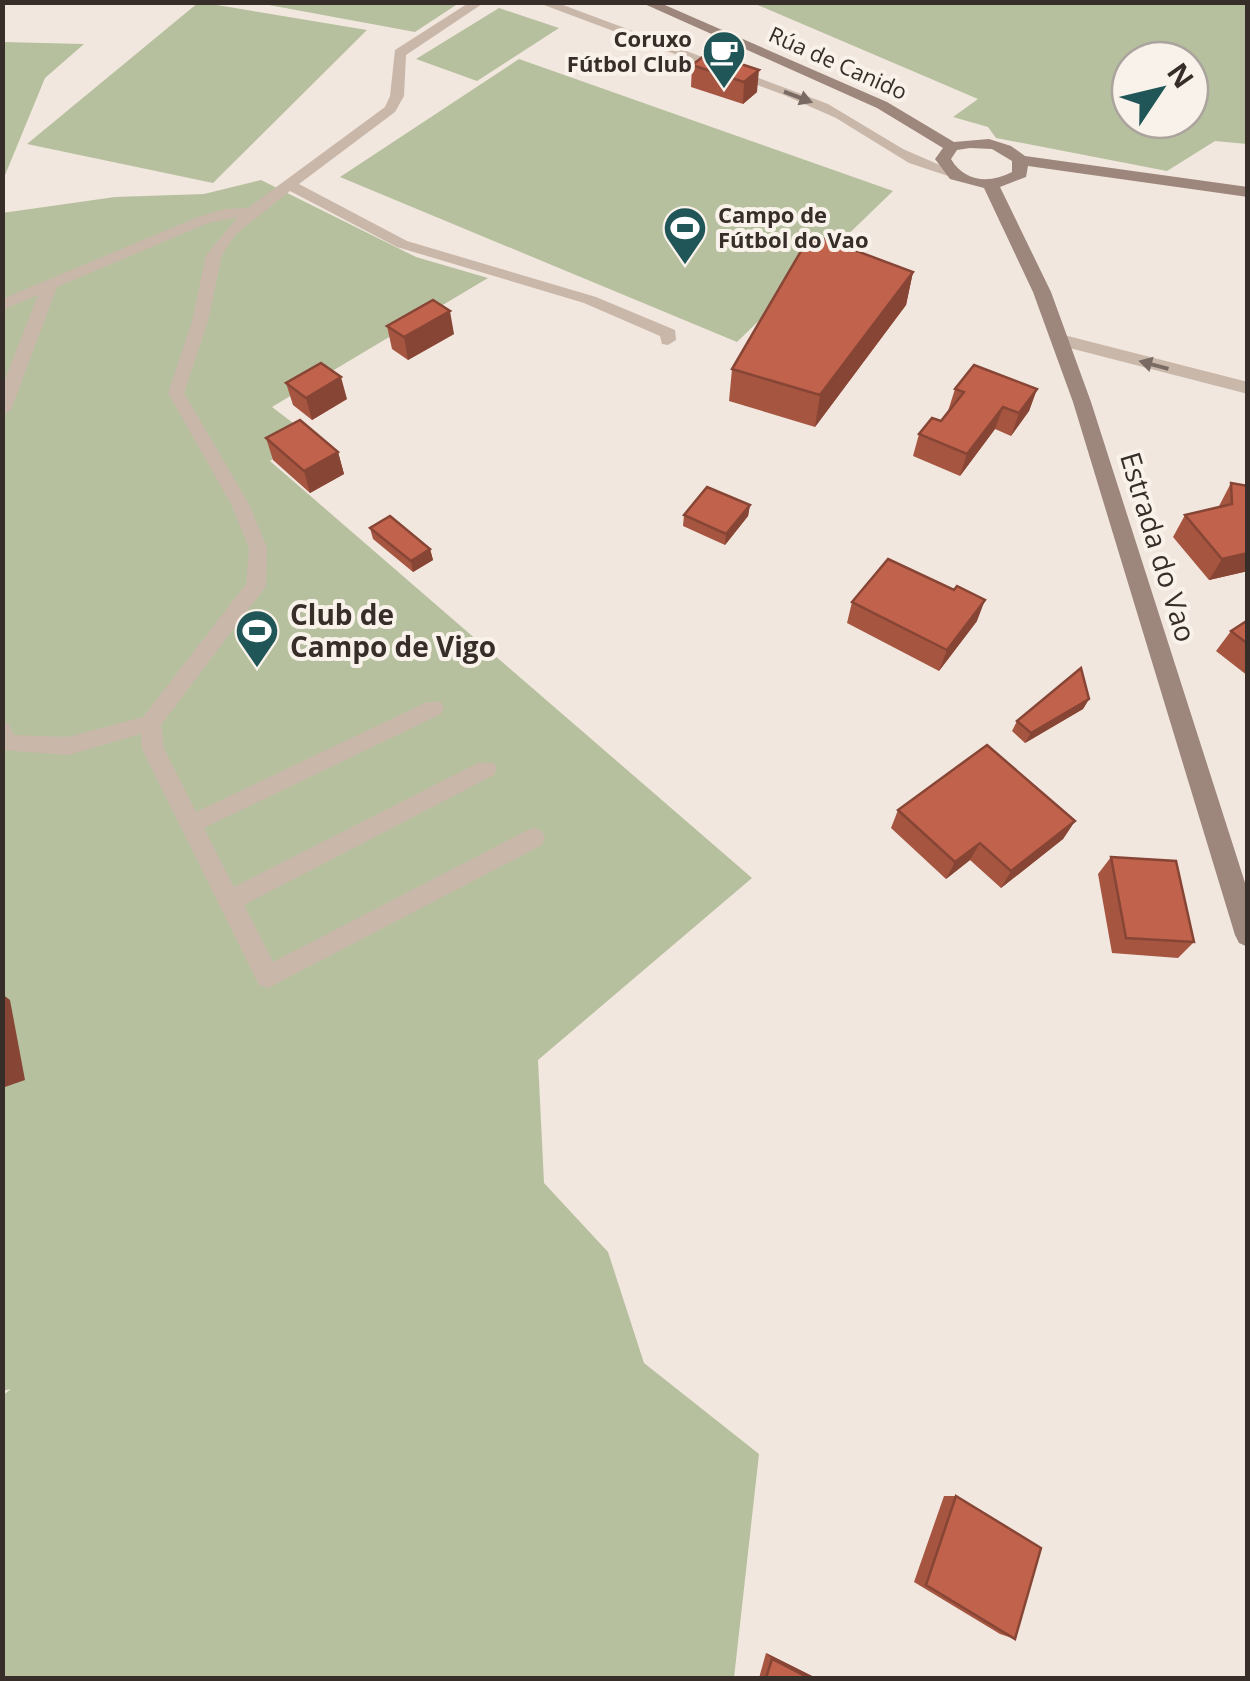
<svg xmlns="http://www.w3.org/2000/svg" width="1250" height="1681" viewBox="0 0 1250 1681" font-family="'Open Sans',sans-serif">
  <rect width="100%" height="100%" fill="#f2e7de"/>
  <path fill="#b6c09e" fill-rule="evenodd" d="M199,2l168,28 -154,153 -186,-39z
    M258,3h201l-44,29z
    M753,3h494v141l-32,-3 -48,30 -171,-33 -8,-11 -35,-10 25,-18zM1190,60v60h-60v-60z
    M499,8l60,20 -82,53 -61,-22z
    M3,42l81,2 -39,34 -42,102z
    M519,59l374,132 -156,151 -397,-165z
    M261,180l155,77 72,21 -216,129 37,28 -39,26 482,417 -214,182 6,123 64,69 36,111 115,91 -25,224h-731l-1,-282 9,-7 -8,2 -1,-1178 113,-16 89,-3z"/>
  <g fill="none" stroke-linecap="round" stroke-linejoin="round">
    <path fill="#c9b7aa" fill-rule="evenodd" d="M470,2h15l-79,53 -2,41 -9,16 -96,72 108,57 189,56 79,33 1,10 -8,5 -6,-1 -2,-8 -76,-33 -187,-56 -107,-56 -54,43 -14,21 -14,66 -24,72 65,111 18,44 -1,38 -105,139 3,24 32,63 231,-110h14l3,6 -3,6 -237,114 30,59 244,-124h16l3,6 -3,6 -250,130 29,57 253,-131 8,-3 8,3 3,7 -3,7 -274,143 -9,-3 -117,-236 -1,-15 -73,21 -66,-5v-28l7,2 5,11 54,2 75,-20 103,-133 3,-36 -18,-44 -63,-111 24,-72 14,-66 32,-38 -30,6 -151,64 -46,123 -9,5v-28l36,-92 -36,15v-11l196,-82 27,-8 23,-1 137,-101 5,-11 5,-46z
      M536,2h19l273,102 75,45 55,24 -7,4 -42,-14 -73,-45 -52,-23z"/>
    <path fill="#c9b7aa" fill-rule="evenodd" d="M1060,334l188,48v12l-194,-50v-8z"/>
    <path fill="#9d867b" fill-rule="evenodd" d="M640,2h18l229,100 67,40 35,-3 22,7 14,10 223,31v10l-220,-31 -2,11 -26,10 51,105 40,110 157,490v55l-9,-4 -4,-8 -162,-533 -40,-110 -49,-104 -34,-9 -15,-20 8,-11 -66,-40zM970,148l22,1 20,12v11c-22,12 -48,10 -61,-13l6,-9z"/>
  </g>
  <path fill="#a65541" d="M708,53l49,39 -14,12 -52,-17 1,-22z
    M913,272l-7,33 -91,122 -86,-26 3,-32z
    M387,326l67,8 -46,26 -16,-11z
    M286,383l61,16 -35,21 -19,-15z
    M955,389h82l-8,22 -18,25 -16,-7 -35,47 -47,-20 6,-22 22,-13 7,-10z
    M266,438l72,14 6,22 -34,19 -37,-33z
    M1231,483l17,88 -39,9 -36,-43 12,-22 33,-7z
    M750,505l-2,11 -23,29 -42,-19 1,-11z
    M370,528l60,21 3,11 -20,12 -40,-33z
    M954,590l23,31 -38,50 -92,-48 5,-21z
    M1248,620v56l-32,-25 15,-20z
    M1089,699l-6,10 -58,34 -13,-12 5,-10z
    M898,810l177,11 -12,18 -62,49 -31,-28 -24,19 -55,-51z
    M1111,857l83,85 -16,16 -66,-5 -14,-79z
    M944,1496h12l59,143 -15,-5 -86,-52z
    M766,1653l50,25h-57z"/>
  <path fill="#874535" d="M759,70l-2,22 -14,12 1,-22z
    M913,272l-7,33 -91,122 5,-32z
    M450,311l4,23 -46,26 -4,-23z
    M341,377l6,22 -35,21 -6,-22z
    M1037,389l-8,22 -18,25 8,-23z
    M1003,407l-8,22 -35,47 7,-22z
    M338,452l6,22 -34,19 -6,-22z
    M750,505l-2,11 -23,29 1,-11z
    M430,549l3,11 -20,12 -2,-11z
    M1248,553v18l-39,9 13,-21z
    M985,600l-8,21 -38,50 8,-21z
    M1089,699l-6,10 -58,34 6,-10z
    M1075,821l-12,18 -62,49 10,-17z
    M980,843l-10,17 -24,19 9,-17z
    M2,994l8,6 15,80 -23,8z
    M766,1653l50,25h-7l-37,-19z"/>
  <path fill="#c1634c" stroke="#874535" stroke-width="2.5" d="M708,53l51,17 -15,12 -52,-17z
    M811,234l102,38 -93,123 -88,-26z
    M433,300l17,11 -46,26 -17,-11z
    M321,363l20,14 -35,21 -20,-15z
    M974,365l63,24 -18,24 -16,-6 -36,47 -48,-20 13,-16 9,3 23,-29 -9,-3z
    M300,420l38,32 -34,19 -38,-33z
    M1231,483l17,3v67l-26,6 -37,-44 47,-11z
    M707,487l43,18 -24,29 -42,-19z
    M390,516l40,33 -19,12 -41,-33z
    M888,559l66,31 3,-4 28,14 -38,50 -95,-48z
    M1248,620v24l-17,-13z
    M1081,668l8,31 -58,34 -14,-12z
    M987,745l88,76 -64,50 -31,-28 -25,19 -57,-52z
    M1111,857l65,4 18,81 -68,-4z
    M956,1496l85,52 -26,91 -89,-54z
    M772,1659l37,19h-43z"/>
  <defs><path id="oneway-solid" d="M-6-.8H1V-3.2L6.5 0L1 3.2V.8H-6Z" transform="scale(2.5)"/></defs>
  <g fill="#796b63">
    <use href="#oneway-solid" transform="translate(798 97) rotate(21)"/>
    <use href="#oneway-solid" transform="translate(1154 365) rotate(-165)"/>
  </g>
  <defs>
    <g id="cafe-pin" transform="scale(2.25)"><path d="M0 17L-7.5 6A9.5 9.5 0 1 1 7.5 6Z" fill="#205657" stroke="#f9f2ea"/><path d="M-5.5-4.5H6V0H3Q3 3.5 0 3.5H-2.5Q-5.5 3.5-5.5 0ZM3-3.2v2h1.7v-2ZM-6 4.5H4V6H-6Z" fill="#fff"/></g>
    <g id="stadium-pin" transform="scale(2.25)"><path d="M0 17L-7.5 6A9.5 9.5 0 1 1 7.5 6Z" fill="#205657" stroke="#f9f2ea"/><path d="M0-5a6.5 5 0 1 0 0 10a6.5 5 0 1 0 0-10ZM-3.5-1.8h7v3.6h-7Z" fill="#fff"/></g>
  </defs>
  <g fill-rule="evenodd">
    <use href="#cafe-pin" x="724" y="52"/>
    <use href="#stadium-pin" x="685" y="228"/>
    <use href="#stadium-pin" x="257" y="631"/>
  </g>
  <g text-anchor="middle" stroke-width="8" stroke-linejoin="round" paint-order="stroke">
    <g font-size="22" font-weight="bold" fill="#372d29" stroke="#f9f2ea" text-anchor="end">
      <text x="692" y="47">Coruxo<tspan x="692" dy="25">Fútbol Club</tspan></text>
      <text x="718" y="223" text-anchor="start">Campo de<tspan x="718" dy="25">Fútbol do Vao</tspan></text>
    </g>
    <g font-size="22" fill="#372d29" stroke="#f9f2ea">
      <text transform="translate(838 63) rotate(24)" y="8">Rúa de Canido</text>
    </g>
    <g font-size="28" fill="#372d29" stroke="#f9f2ea">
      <text transform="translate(1158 547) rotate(73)" y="10">Estrada do Vao</text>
    </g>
    <g font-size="28" font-weight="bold" fill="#372d29" stroke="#f9f2ea" text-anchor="start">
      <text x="290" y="625">Club de<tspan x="290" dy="32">Campo de Vigo</tspan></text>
    </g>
  </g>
  <rect width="1250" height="1681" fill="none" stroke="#372d29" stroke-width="10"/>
  <g transform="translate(1160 90) rotate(55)"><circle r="48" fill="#f9f2ea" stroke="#aba39d" stroke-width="2.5"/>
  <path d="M0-8L18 38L0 25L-18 38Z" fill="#205657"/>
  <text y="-15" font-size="28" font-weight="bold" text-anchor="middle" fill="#372d29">N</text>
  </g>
</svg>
